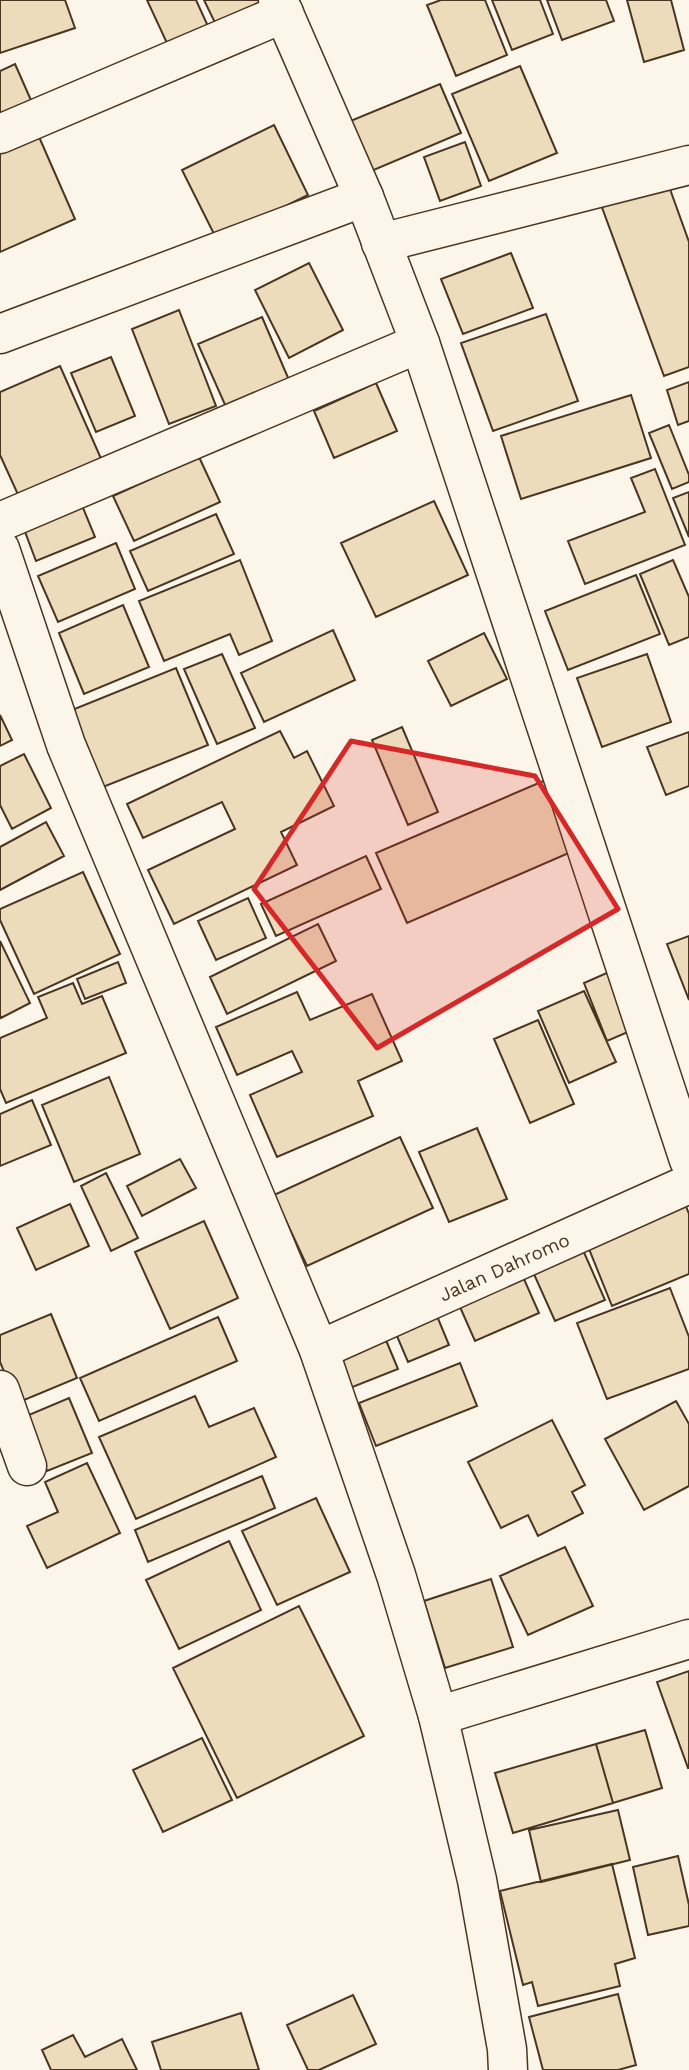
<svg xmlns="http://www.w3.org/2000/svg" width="689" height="2070" viewBox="0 0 689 2070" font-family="'Work Sans',sans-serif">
  <rect width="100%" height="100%" fill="#fbf6e9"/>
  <path fill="#ecdcbc" stroke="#4a3520" stroke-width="2" d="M0,0h65l10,28 -75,25z
    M147,0h49l16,35 -40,19z
    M204,0h56l6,12 -45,23z
    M441,0h44l22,55 -51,21 -29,-71z
    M492,0h48l13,34 -41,16z
    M547,0h59l8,21 -52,19z
    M627,0h44l13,50 -40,12z
    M15,64l19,43 -34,15v-51z
    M520,66l37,87 -68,28 -37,-87z
    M440,84l21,49 -92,39 -21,-50z
    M274,125l34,70 -91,45 -35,-70z
    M36,130l39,89 -75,33v-106z
    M465,142l16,44 -41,15 -16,-44z
    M666,178l23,64v125l-25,9 -64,-174z
    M511,253l22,55 -70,26 -22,-55z
    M309,263l34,67 -54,28 -34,-68z
    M179,310l37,96 -47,18 -37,-95z
    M546,314l32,87 -85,30 -32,-88z
    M262,317l27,63 -63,27 -28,-63z
    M111,357l24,59 -39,16 -25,-59z
    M60,366l43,97 -83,36 -20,-44v-63z
    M689,382v39l-11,4 -11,-35z
    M376,383l21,48 -63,27 -20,-47z
    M631,395l20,63 -130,41 -20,-63z
    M669,425l20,50v7l-17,7 -23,-56z
    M199,457l21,45 -86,39 -21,-45z
    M655,469l30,76 -100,39 -17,-43 77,-29 -14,-34z
    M689,492v45l-16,-39z
    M79,498l16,39 -59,24 -15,-40z
    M434,501l34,74 -92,42 -35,-74z
    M216,514l18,40 -86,37 -18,-40z
    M116,543l19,46 -77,33 -20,-46z
    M240,560l32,81 -33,14 -9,-21 -66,27 -25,-60z
    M673,560l16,37v40l-20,8 -29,-71z
    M636,575l24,59 -92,36 -23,-59z
    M123,605l26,62 -65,27 -25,-61z
    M333,630l22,50 -91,42 -23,-49z
    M484,633l23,46 -56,27 -23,-45z
    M222,654l33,74 -38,16 -33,-75z
    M647,654l24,68 -69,25 -25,-69z
    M176,668l32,77 -110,44 -31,-77z
    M0,715l12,25 -12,6z
    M402,727l36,85 -30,13 -36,-85z
    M280,731l14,27 13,-7 27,55 -53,26 16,33 -123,59 -26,-54 87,-41 -13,-27 -79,36 -16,-34z
    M689,732v54l-23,9 -19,-48z
    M24,754l27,54 -39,21 -12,-24v-39z
    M548,779l30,70 -171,74 -31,-70z
    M46,822l18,34 -64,34v-43z
    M366,856l15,33 -105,47 -15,-32z
    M83,872l37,82 -86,40 -34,-74v-11z
    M248,898l18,40 -50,22 -18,-39z
    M318,924l18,37 -109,53 -17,-37z
    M689,936v64l-22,-56z
    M0,941l30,62 -29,15 -1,-3z
    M118,962l8,21 -41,16 -8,-20z
    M618,968l24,58 -35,15 -23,-58z
    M73,983l9,21 20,-8 24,57 -120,50 -6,-14v-51l47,-20 -9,-21z
    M584,991l32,71 -47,21 -31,-72z
    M297,992l13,28 62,-26 30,67 -44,20 15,35 -96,41 -27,-62 52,-23 -10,-21 -55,24 -21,-48z
    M538,1020l36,84 -44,19 -36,-84z
    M109,1077l31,77 -66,28 -32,-77z
    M32,1100l19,45 -51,21v-52z
    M477,1128l30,71 -58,23 -30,-70z
    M400,1137l33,71 -126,58 -33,-71z
    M180,1159l16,29 -54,28 -15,-30z
    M106,1173l32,65 -27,13 -30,-65z
    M683,1199l6,15v60l-77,32 -27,-67z
    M70,1204l19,42 -53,24 -19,-42z
    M204,1221l34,77 -68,31 -35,-77z
    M579,1241l26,59 -50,21 -26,-58z
    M520,1270l19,43 -64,28 -19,-43z
    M670,1288l19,49v32l-82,30 -30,-76z
    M432,1304l17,41 -41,17 -17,-40z
    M51,1314l26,64 -60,25 -17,-41v-27z
    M218,1317l19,44 -138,60 -19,-43z
    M383,1333l15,36 -53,21 -14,-36z
    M460,1363l17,43 -101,40 -17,-43z
    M195,1396l14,31 45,-19 22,49 -140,62 -37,-82z
    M69,1398l23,55 -45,18 -23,-54z
    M676,1401l13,23v62l-45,24 -39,-71z
    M552,1420l33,65 -13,7 11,21 -45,23 -10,-21 -27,13 -33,-66z
    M87,1463l33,70 -73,35 -20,-42 31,-14 -13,-30z
    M262,1476l13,32 -127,54 -13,-32z
    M316,1498l34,74 -73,33 -35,-74z
    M229,1541l32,69 -82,39 -33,-69z
    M565,1547l28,59 -65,29 -28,-59z
    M491,1579l22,68 -68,21 -21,-67z
    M299,1606l65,130 -127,62 -64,-130z
    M689,1671v97h-1l-31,-86z
    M645,1730l17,58 -49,15 -17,-59z
    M202,1738l30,62 -69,32 -30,-62z
    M596,1744l17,59 -100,30 -18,-60z
    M618,1810l12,50 -89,22 -12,-52z
    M678,1856l11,49v21l-41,9 -15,-68z
    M612,1864l23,94 -20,6 5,22 -82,20 -6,-24 -9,3 -23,-94z
    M618,1994l18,71 -18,5h-75l-14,-53z
    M353,1995l23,49 -57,26h-11l-21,-45z
    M241,2013l18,57h-98l-9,-28z
    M73,2035l12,22 37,-18 15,31h-86l-9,-20z"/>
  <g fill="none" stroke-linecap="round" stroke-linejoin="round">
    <g stroke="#4a3520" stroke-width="41">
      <g id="street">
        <path d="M278,0l86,197 56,146 269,817"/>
        <path d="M0,134l284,-121"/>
        <path d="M381,243l308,-78"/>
        <path d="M0,334l364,-137"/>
        <path d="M0,522l420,-179"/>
        <path id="s1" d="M319,1350l370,-166"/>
        <path d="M0,1390l27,76"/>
        <path d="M438,1716l251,-77"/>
      </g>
    </g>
    <g stroke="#4a3520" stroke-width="41">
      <path id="secondary" d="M0,549l66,196 253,605 77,225 42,141 39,164 30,169 1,21"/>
    </g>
    <use href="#street" stroke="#fbf6e9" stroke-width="38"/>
    <use href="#secondary" stroke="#fbf6e9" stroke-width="38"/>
  </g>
  <path fill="#d62828" fill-opacity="0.2" stroke="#d62828" stroke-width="5" stroke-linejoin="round" d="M351,741l184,35 83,133 -241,139 -123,-159z"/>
  <g text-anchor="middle" stroke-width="5" stroke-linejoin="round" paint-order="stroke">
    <g font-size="19" fill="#4a3520" stroke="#fbf6e9">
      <text dy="7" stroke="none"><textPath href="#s1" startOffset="203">Jalan Dahromo</textPath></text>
    </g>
  </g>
</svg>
